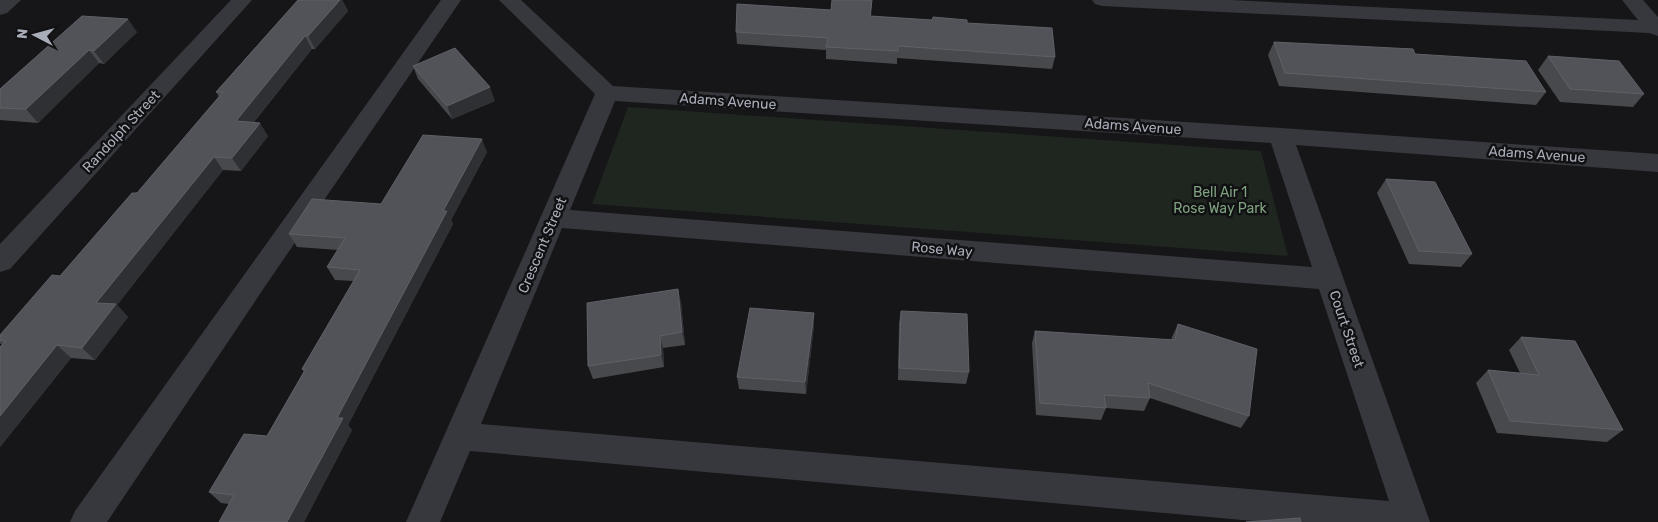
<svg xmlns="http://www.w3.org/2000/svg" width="1658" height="522" viewBox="0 0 1658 522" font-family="Rubik,sans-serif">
  <rect width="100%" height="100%" fill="#161618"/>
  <path fill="#1e261f" d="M628,107l633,44 27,105 -696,-52z"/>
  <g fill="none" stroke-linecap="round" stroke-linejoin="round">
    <path fill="#37383d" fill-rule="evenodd" d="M0,0h21l-14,13 -7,2z
      M231,0h21l-242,269 -10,3v-28z
      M441,0h20l-193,282 -161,240h-37l5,-11z
      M499,0h22l92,86 668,42 377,26v18l-362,-27 134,377h-165l-795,-71 -30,71h-34l189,-428zM615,101l656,42 41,124 -742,-57zM562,228l757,61 70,212 -908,-77z
      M1092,0h138l408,20 -16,-20h21l15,17v19l-9,-3 -547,-27 -7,-2z"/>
  </g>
  <path fill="#47494d" d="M298,0h44l6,11 -33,38h-3l-58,73 14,14 -27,35 -18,-1 -106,135 11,12 -33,43 -24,-2 -71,89v-100l2,-2 -2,-2v-8l60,-59 77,-83 82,-96 -3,-5z
    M872,0l-1,16 96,7 88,34 -3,12 -155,-11v6l-71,-5v-9l-89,-6 -1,-12z
    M82,16l55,16 -33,32 -5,-1 -61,60 -38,-3v-31z
    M1274,42l141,12 131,38 -10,13 -257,-19 -11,-31z
    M1548,56l96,38 -11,13 -73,-5 -22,-32z
    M413,66l82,35 -43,18 -34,-40z
    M487,152l-36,68 2,4 -105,201 4,5 -48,92h-85l10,-18 -8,-1 -12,-11 58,-56 37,-64 -2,-3 52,-88 -19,-1 -8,-13 11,-17 -41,-3 -8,-13 92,-30z
    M1386,179l86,75 -11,13 -52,-3 -32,-71z
    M681,302l4,43 -22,3 1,19 -71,12 -5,-13z
    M901,311l68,61 -3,12 -68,-4 1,-57z
    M1178,324l71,92 -8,12 -91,-30 -6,13 -38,-3 -5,12 -65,-5 -4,-72 3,-12 136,9 1,-3z
    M814,325l-8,69 -67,-5 -2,-12z
    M1521,337l102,93 -16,12 -110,-9 -21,-50 12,-13 32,3 -11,-23z"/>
  <path fill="#2f3033" d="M340,0h2l6,11 -33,38 -7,-13z
    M128,19l9,13 -33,32 -10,-13z
    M305,36l7,13 -68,85 -8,-13z
    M89,50l10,13 -61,60 -12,-14z
    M490,87l5,14 -43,18 -5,-13z
    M260,123l8,13 -27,35 -9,-13z
    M482,139l5,13 -36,68 2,4 -105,201 4,5 -48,92h-17l50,-104 106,-207z
    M214,157l9,13 -106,135 11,12 -33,43 -13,-12 14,-45z
    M678,289l3,13 4,43 -3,-13z
    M814,313v12l-8,69 -1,-12z
    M660,336l3,12 1,19 -3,-12z
    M57,345l14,13 -71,89v-31z"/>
  <path fill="#525359" stroke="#5f6168" d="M298,0h42l-32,36h-3l-69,85 24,2 -28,35 -18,-1 -118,146 20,1 -34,44 -25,-3 -57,71v-69l6,-6 -6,-1v-5l52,-60 8,1 72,-83h5l86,-101h-7z
    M832,0h40l-2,16 62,4 1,-3 34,3v3l85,5 3,29 -157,-11v5l-72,-4 2,-9 -92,-6 1,-28 94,6z
    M82,16l46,3 -34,32 -5,-1 -63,59 -26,-1v-19z
    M1274,42l139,7 2,5 111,7 20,31 -261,-19z
    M455,48l35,39 -43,19 -34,-40z
    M1548,56l71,5 25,33 -74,-5z
    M423,135l59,4 -39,72h4l-110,207h6l-56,104h-68l15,-27 -25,-3 35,-58 23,2 38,-66 -3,-1 58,-99 -33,-3 18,-29 -56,-4 23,-35 69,5z
    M1386,179l49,3 37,72 -53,-3z
    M678,289l4,43 -22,4 1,19 -73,11 -1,-63z
    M750,308l64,5 -9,69 -68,-5z
    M901,311l66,3 2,58 -70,-4z
    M1178,324l79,25 -8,67 -101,-33 2,15 -46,-3 2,13 -66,-5 -5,-72 140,9z
    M1521,337l54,4 48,89 -113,-9 -22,-51 51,5z
    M1300,518l1,4h-55z"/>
  <g text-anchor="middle" stroke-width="5" stroke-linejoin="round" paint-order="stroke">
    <g font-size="14" fill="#a8adb8" stroke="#111113">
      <text transform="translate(728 101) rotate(4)" y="5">Adams Avenue</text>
      <text transform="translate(1133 126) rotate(4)" y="5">Adams Avenue</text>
      <text transform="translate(121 131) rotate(-47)" y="5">Randolph Street</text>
      <text transform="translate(1537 154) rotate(4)" y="5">Adams Avenue</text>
      <text transform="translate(542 245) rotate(-67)" y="5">Crescent Street</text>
      <text transform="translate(942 249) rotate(5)" y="5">Rose Way</text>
      <text transform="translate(1347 329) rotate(71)" y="5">Court Street</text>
    </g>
    <g font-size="14" fill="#7fa381" stroke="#111113">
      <text x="1220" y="197">Bell Air 1<tspan x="1220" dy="16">Rose Way Park</tspan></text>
    </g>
  </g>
  <g transform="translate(35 35) rotate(276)" stroke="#111113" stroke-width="4" paint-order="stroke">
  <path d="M0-4L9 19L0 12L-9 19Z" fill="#a8adb8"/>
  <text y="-8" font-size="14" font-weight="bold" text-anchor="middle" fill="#a8adb8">N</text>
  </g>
</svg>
